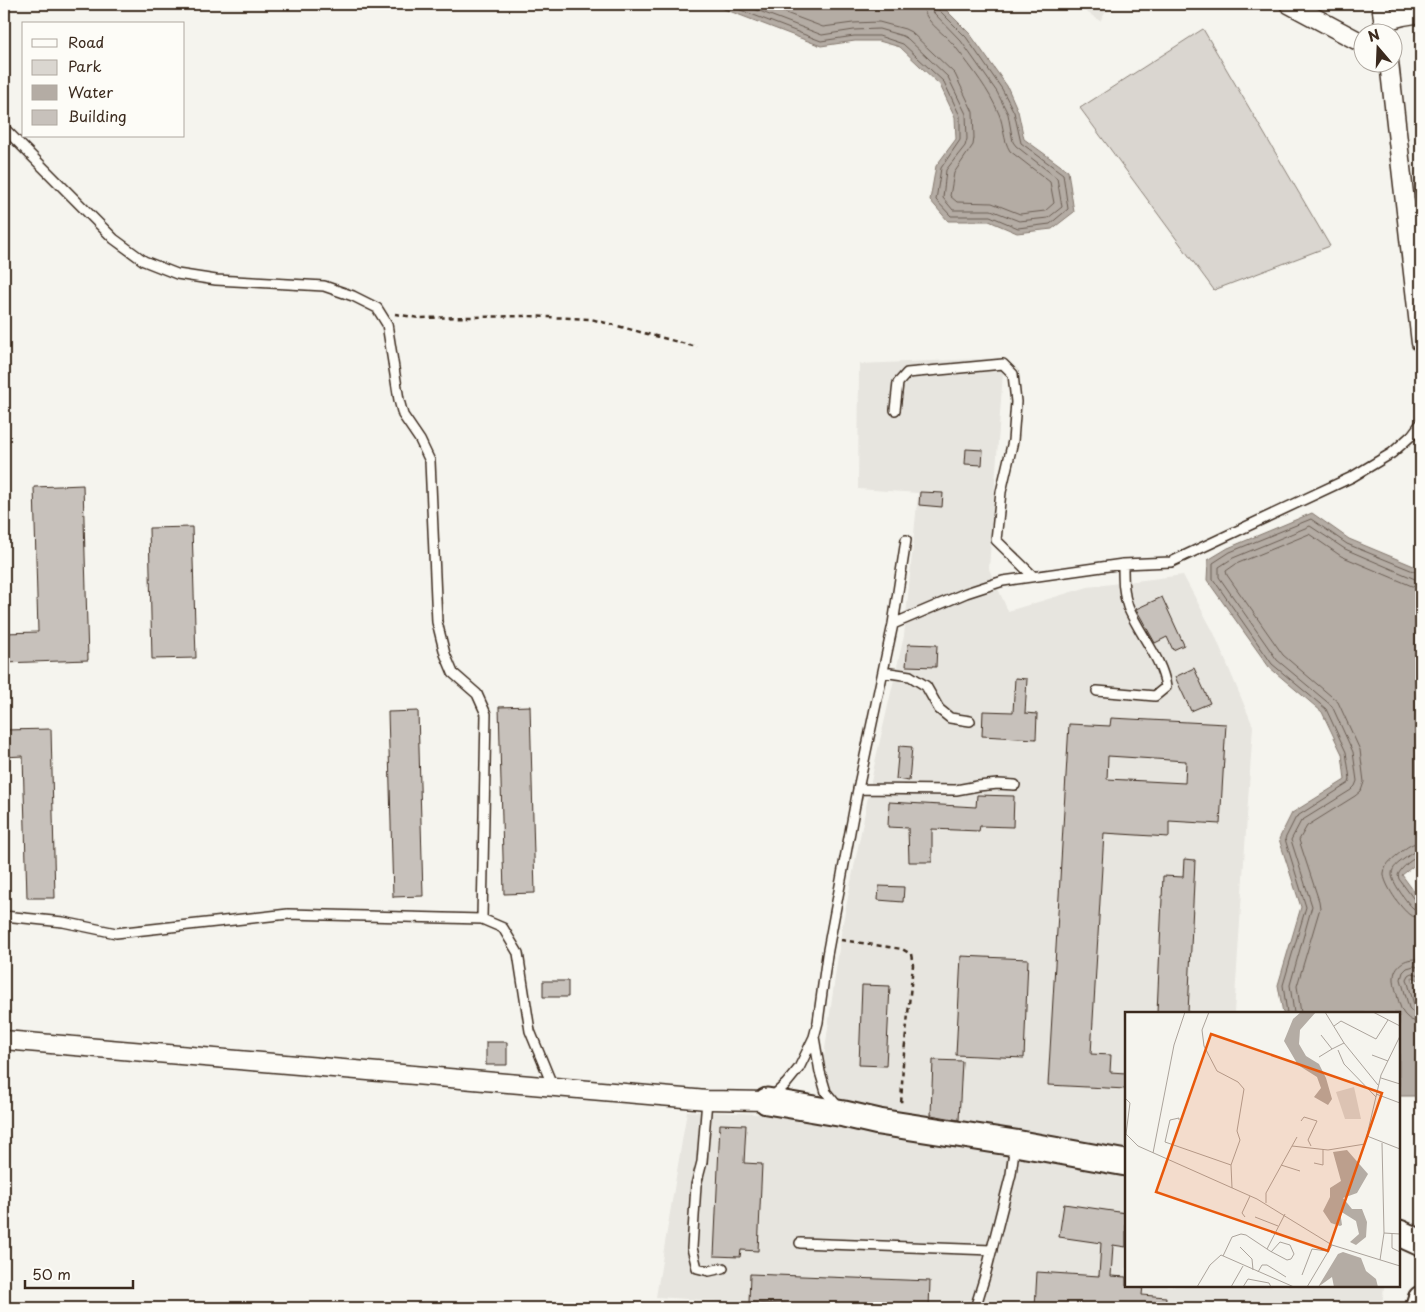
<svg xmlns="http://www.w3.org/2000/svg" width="1425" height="1312" viewBox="0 0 1425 1312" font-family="'Playpen Sans',sans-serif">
  <rect width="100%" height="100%" fill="#f5f4ee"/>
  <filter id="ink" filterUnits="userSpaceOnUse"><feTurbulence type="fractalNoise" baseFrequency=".02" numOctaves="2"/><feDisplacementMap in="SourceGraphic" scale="10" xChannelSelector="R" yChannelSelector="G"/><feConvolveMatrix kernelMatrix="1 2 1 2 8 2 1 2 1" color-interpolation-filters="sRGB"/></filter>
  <g filter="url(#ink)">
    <path fill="#e7e5df" d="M1075,4h36l-11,17z
      M1004,358l-15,211 19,42 80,-24 95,-12 31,58 39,93 -19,287h-108v273h258l-2,22h-504l-129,-5 -93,-6 31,-186 102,4 26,6 27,-194 33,-165 29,-126 14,-143 -60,-4 1,-125z"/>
    <path fill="#dad6d0" stroke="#8a8077" d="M1203,29l127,217 -116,44 -134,-182z"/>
    <path fill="#b4aca4" stroke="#84786e" d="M717,4h223l30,30 37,52 11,25 6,28 44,32 6,41 -22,17 -35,4 -28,-12h-41l-18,-21 6,-34 20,-27 -1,-22 -15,-32 -40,-38 -21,-6h-24l-34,5 -97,-37z
      M1312,513l37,26 72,30v291l-19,15 19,26v80l-9,-4 9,34v85h-22v-83h-116l-5,-28 23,-78 -22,-68 13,-26 53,-33 -3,-26 -20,-42 -53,-45 -62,-87 1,-20 20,-12z"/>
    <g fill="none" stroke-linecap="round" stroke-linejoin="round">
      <path stroke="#6b5e54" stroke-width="1" d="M725,4l96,37 33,-5h25l24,8 41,38 16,34v24l-19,28 -5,32 15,16h39l28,12 32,-4 18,-15 -5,-35 -42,-31 -7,-31 -12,-23 -36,-52 -28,-28 -1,-5
        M741,4l81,31 32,-5 25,-1 24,7 5,3 40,38 18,37 1,25 -2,7 -19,24 -3,28 10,12h38l28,11 29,-3 14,-11 -5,-29 -41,-32 -3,-4 -5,-28 -11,-22 -36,-51 -28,-29 -3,-8
        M762,4l61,23 30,-4 26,-1 26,7 6,3 44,42 18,38 1,26 -1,7 -19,28 -4,23 7,6 35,1 28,11 25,-3 9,-8 -4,-21 -40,-31c-7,-11 -6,-25 -11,-37 -10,-24 -26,-44 -42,-65 -10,-15 -34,-26 -34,-45
        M1421,842c-9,1 -14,5 -20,10 -7,6 -16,11 -17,21 -1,10 17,36 26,42 4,2 7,2 11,2
        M1421,850c-7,0 -11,5 -17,9 -5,4 -12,8 -12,15 -1,7 16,30 21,34 4,2 5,2 8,2
        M1421,856c-8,1 -20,12 -23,19l1,4 17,23 5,1
        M1421,960c-13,-4 -28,4 -27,20 0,6 3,13 4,19 2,6 3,13 9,18 4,4 9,5 14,5
        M1421,968l-7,-2 -7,2 -4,4 -2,7 8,29 5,5 7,1
        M1421,975l-9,-2 -3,2 -2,4 7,26 3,3h4
        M1287,1013l-4,-28 23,-78 -21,-68 11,-22 53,-34 1,-4 -4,-27 -20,-43 -54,-45 -59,-85v-16l17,-11 81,-33 36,25 71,29 3,1
        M1294,1013l-4,-28 22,-79 -21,-66 10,-19 50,-31 4,-4 2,-5 -4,-29 -21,-46 -55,-46 -58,-83v-10l14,-9 77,-32 35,23 70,30 6,1
        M1301,1013l-4,-27 23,-78 -1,-7 -20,-61 8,-14 48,-30 6,-5 3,-9 -4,-32 -22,-48 -55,-47 -56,-80 -1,-4 10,-7 73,-30 32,22 71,30 9,1"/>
    </g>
    <path fill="#c7c1bb" stroke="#3b2a1e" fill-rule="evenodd" d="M966,449l17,1 -1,15 -17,-1z
      M83,485l5,175 -84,3v-30l34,-1 -4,-145z
      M920,492l23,1 -1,14 -23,-2z
      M192,527l4,131 -44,1 -3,-131z
      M1162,597l22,48 -11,5 -6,-13 -12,6 -19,-34z
      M908,644l29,1 -1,22 -30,-1z
      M1194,668l16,35 -19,8 -16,-34z
      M1015,678l12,1 -2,34 12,1 -1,25 -54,-3 1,-25 30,1z
      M530,706l5,187 -31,1 -5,-187z
      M418,711l5,185 -30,1 -5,-185z
      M1111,718l115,6 -6,100 -51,-3v16l-65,-4 -13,221 20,1 -1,17 16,1v16l-78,-4 21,-361 41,2zM1108,756l78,5 -1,22 -78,-4z
      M51,729l4,169h-28l-4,-142 -19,1v-27z
      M899,746l13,1 -3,34 -13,-2z
      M977,795l37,1 -1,31 -33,-1 -1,5 -47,-2v33h-23l-1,-34 -20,-1 1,-25 87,5z
      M1184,859l11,1 -7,153h-31l6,-137 20,1z
      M879,886l25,1 -1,15 -25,-2z
      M961,956l67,3 -4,99 -68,-3z
      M543,981h25v16h-25z
      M862,985l28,1 -4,80 -27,-1z
      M486,1042h21v23h-21z
      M933,1060l29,1 -3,59 -28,-5z
      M720,1124l26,1 -2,38 18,1 -4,87 -17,-1 -1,7 -26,-1z
      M1064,1204l62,9v34l-13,-2 -2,31 15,1v9h17l-1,9 24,2 -1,11h-130l2,-36 62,4 2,-33 -42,-6z
      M750,1274l180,7 -1,27h-51l-129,-5z"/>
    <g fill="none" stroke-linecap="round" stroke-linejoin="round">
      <g stroke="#3b2a1e" stroke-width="12">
        <path id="lane" d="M4,128l110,111 30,22 33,13 39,6 108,6 29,10 24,12 10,16 12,76 4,15 17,25 10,21 7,161 8,32 8,19 24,21 9,20 -4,205
          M895,410l3,-27 9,-10 96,-9 10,10 3,28 -3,39 -12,51 -5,48 37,36
          M893,624l73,-31 37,-12 120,-17 48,-2 181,-85 40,-24 20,-18 9,-12
          M883,672l27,4 16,10 13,23 11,9 20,3
          M1097,691l58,5 11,-9c-4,-29 -27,-53 -38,-80 -5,-14 -5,-28 -5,-43
          M858,789l98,1 22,-4 20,-2 17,1
          M4,916l59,6 53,11 172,-19 194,5 21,9 15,25 12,78 23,56
          M771,1098l15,-14 13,-16 15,-31
          M707,1100l-5,62 -6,23 -4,63 5,20 12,3 14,-3
          M839,1108l-13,-16 -6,-20 -6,-35 4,-15 9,-67 31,-166 35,-165 13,-84
          M800,1243l192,7
          M977,1308v-6l8,-26 26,-102 4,-31"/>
      </g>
      <g stroke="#3b2a1e" stroke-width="21">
        <path id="street" d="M1289,4l73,39
          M1381,4l4,28
          M1384,21l19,-5 18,-3
          M1389,62l32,281
          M4,1040l703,60 60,1"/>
      </g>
      <g stroke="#3b2a1e" stroke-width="29">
        <path id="secondary" d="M767,1101l77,13 35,8 136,21 111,20
          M1399,1233l22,10
          M1418,1308l3,-9"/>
      </g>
      <path stroke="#3b2a1e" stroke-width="2.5" stroke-dasharray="5 4" stroke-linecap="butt" d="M395,314l24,4 108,-2 64,3 106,28
        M841,940l61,9 9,5 2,11 -10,98 -2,43"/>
      <use href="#lane" stroke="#fdfcf7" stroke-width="9"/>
      <use href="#street" stroke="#fdfcf7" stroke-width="18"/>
      <use href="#secondary" stroke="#fdfcf7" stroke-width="25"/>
    </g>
  </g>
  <g transform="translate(1125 1012)">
    <rect width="275" height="275" fill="#f5f4ee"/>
    <path d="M229,75l7,32h-16l-9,-27z" fill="#dad6d0"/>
    <path d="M176,0h15l-16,18 -1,14 7,12 13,8 7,14 6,21 -4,6 -14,-8 7,-9 -4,-11 -19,-12 -14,-24 9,-22zM222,138l21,24 -11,19 -14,5 9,11h10l5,13 -1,15 -10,8 -6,-3 9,-8 -3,-13 -16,-10 2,14 -2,1 -9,-3 -8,-12 7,-14v-9l11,-7 -8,-29zM218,240l18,6 5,13 10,8 2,8h-44l-2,-10 -14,10 20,-33z" fill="#b4aca4"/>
    <path fill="none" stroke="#aba39b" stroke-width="1" d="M84,0l-7,18 2,16 13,25 21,11 6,7 -7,42 3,9 -9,25M200,0l19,31 34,42M248,0l27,14M209,14l7,-5 35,18 12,-19M196,23l11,14 12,-6M213,38l6,14 32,33M247,43l16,6M194,45l13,-8M256,66l19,6M251,82l24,9M0,86l5,5 -4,31 12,12 119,53 75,46 68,21M54,108v-2l-9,2 -5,22 66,23 1,23M176,109l3,-4 13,4 -9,19 3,6M242,124l33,13M167,134l36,4 37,-6 16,-69 19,-39M28,141l21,-108 11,-33M189,151l9,2v-16M156,153l19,6M141,191v-10l31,-56M120,205l-3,-4 8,-17M130,205l23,9M259,221l16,1M267,221v15l8,4M115,235l12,12 1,11M142,237l18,-35M98,244l9,-19 9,-3 5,1 24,16 17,9 4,-1 3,-5 -4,-9 -10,-3 -9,10M255,248l4,-27 -2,-90M133,260l4,-7h5l19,12M177,263l10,-26 15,2M72,275l13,-22 11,-10 73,32M106,275l12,-21M118,275l5,-8 21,4 2,4M182,275l25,-42"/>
    <path fill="#e8590c" fill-opacity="0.15" stroke="#e8590c" stroke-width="2.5" d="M86,22l171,59 -54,158 -172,-59z"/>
    <rect width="275" height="275" fill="none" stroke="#3b2a1e" stroke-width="2.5"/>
  </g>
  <rect width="1425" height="1312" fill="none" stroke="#fdfcf7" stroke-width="20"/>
  <rect x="10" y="10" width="1405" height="1292" fill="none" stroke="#3b2a1e" stroke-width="2" filter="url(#ink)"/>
  <rect x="22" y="22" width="162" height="115" fill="#fdfcf7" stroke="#afa8a0"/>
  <rect x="32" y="39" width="25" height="8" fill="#fdfcf7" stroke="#afa8a0"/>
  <text x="68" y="48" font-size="15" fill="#3b2a1e">Road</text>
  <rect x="32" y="60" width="25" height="15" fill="#dad6d0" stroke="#afa8a0"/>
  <text x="68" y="72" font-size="15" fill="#3b2a1e">Park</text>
  <rect x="32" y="85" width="25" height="15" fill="#b4aca4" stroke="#afa8a0"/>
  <text x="68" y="98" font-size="15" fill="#3b2a1e">Water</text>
  <rect x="32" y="110" width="25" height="15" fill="#c7c1bb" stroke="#afa8a0"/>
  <text x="68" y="122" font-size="15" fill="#3b2a1e">Building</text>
  <g transform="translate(1378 48) rotate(341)"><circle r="24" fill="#fdfcf7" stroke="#afa8a0"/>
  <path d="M0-4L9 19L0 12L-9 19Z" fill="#3b2a1e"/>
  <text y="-8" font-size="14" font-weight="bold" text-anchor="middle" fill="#3b2a1e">N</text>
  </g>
  <path d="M25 1280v8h108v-8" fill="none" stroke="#3b2a1e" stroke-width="2.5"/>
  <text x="32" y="1280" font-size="15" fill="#3b2a1e" stroke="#fdfcf7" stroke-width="4" paint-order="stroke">50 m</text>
</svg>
